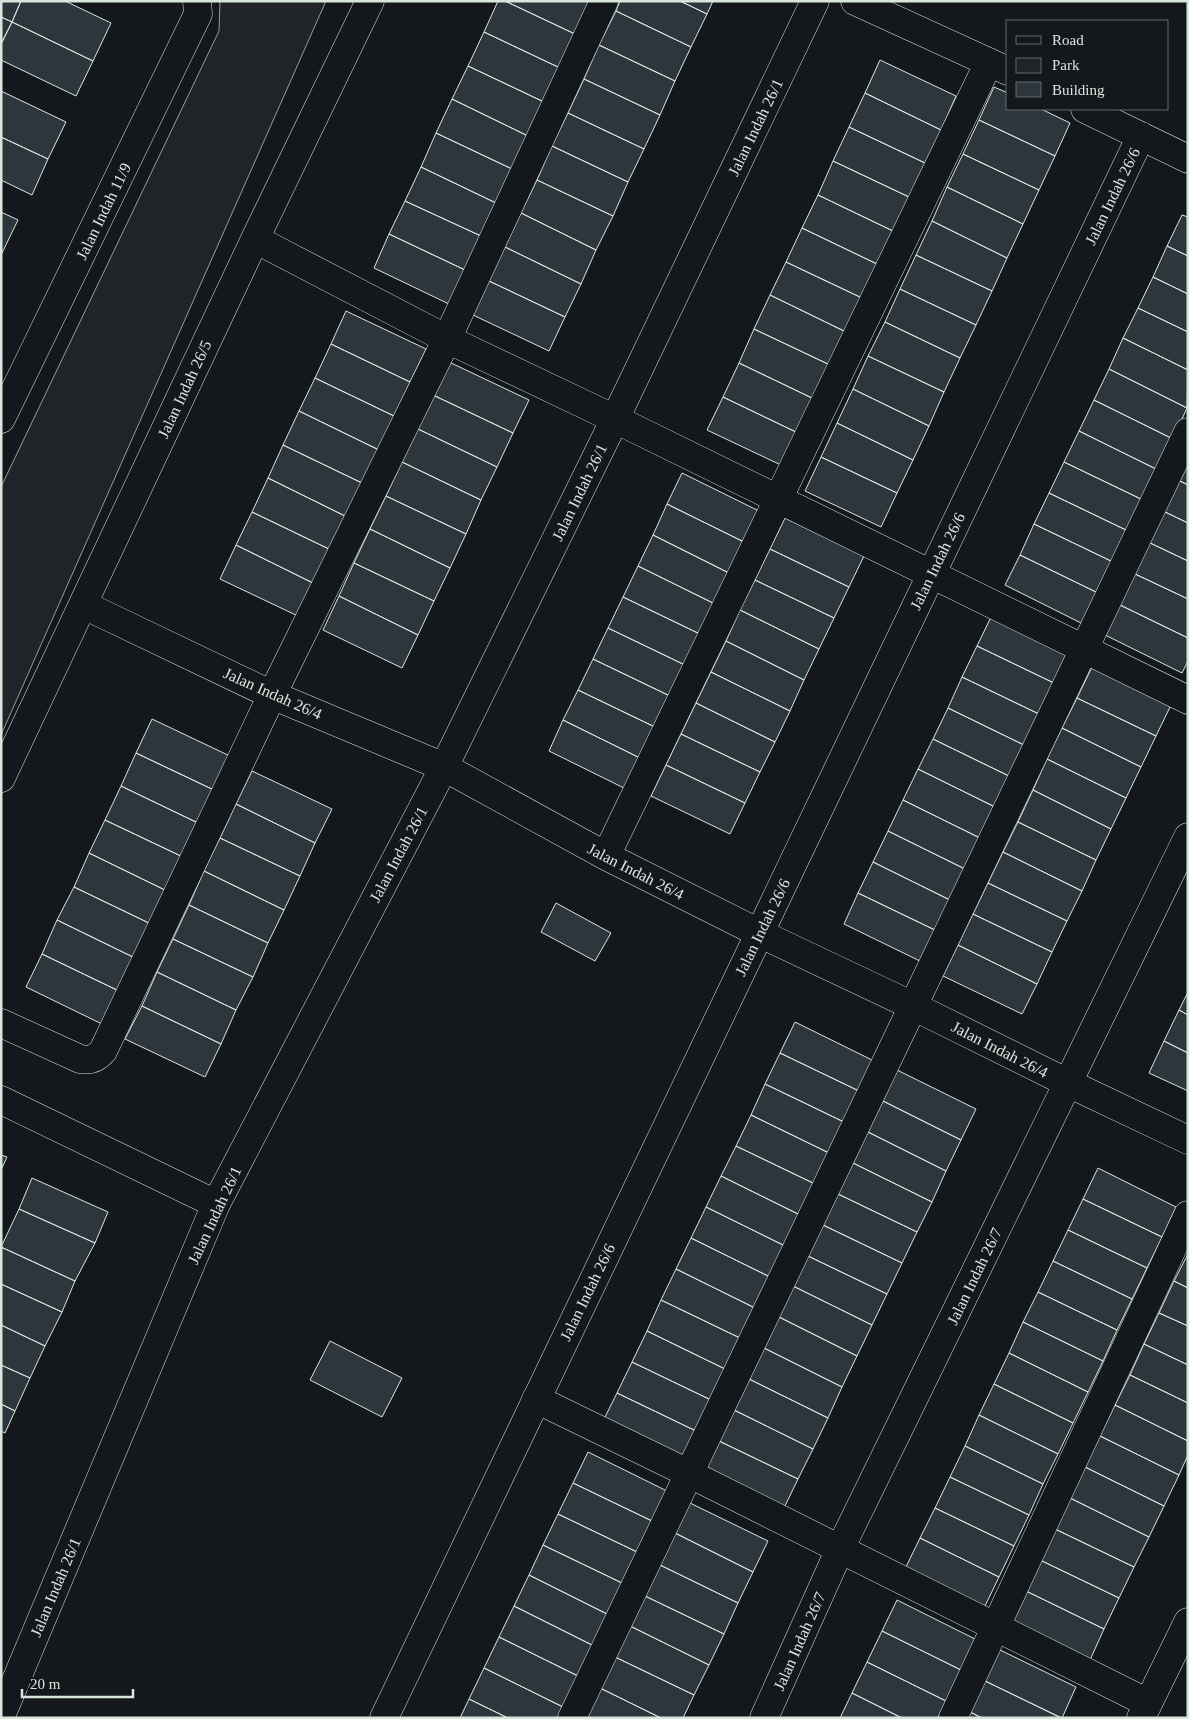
<svg xmlns="http://www.w3.org/2000/svg" width="1189" height="1719" viewBox="0 0 1189 1719" font-family="'Times New Roman',serif">
  <rect width="100%" height="100%" fill="#14181c"/>
  <path fill="#202428" stroke="#939e99" d="M220,1h106l-325,734v-248l218,-456z"/>
  <path fill="#2c363c" stroke="#d8e6dc" d="M1,1h20l-9,21 -11,-5z
    M21,1h44l46,22 -18,38 -81,-39z
    M498,1h7l70,33 -15,34 -76,-36z
    M505,1h86l-16,33z
    M620,1h60l27,13 -16,33 -75,-36z
    M680,1h33l-6,13z
    M616,11l75,36 -16,34 -76,-36z
    M1,17l11,5 -11,22z
    M12,22l81,39 -17,35 -75,-36v-16z
    M484,32l76,36 -16,34 -76,-36z
    M599,45l76,36 -15,34 -76,-36z
    M880,60l76,36 -15,34 -76,-37z
    M468,66l76,36 -16,34 -76,-37z
    M584,79l76,36 -16,34 -76,-36z
    M994,87l14,6v16h33l29,14 -15,33 -76,-36z
    M1,91l65,31 -18,37 -47,-22z
    M865,93l76,37 -16,33 -76,-36z
    M452,99l76,37 -16,33 -76,-36z
    M568,113l76,36 -16,33 -76,-36z
    M979,120l76,36 -16,34 -76,-36z
    M849,127l76,36 -16,34 -76,-36z
    M436,133l76,36 -16,34 -75,-36z
    M1,137l47,22 -16,36 -31,-15z
    M552,146l76,36 -15,34 -76,-36z
    M963,154l76,36 -16,34 -76,-37z
    M833,161l76,36 -16,34 -75,-36z
    M421,167l75,36 -15,33 -76,-35z
    M537,180l76,36 -17,34 -75,-37z
    M947,187l76,37 -16,34 -75,-37z
    M818,195l75,36 -16,33 -75,-36z
    M405,201l76,35 -16,34 -76,-36z
    M1,212l17,8 -17,35z
    M521,213l75,37 -15,34 -76,-37z
    M1182,215l6,2v39l-21,-10z
    M932,221l75,37 -15,33 -76,-36z
    M802,228l75,36 -15,34 -76,-36z
    M389,234l76,36 -16,34 -75,-36z
    M1167,246l21,10v38l-35,-17z
    M505,247l76,37 -16,33 -76,-36z
    M916,255l76,36 -16,34 -76,-36z
    M786,262l76,36 -16,34 -76,-37z
    M1153,277l35,17v38l-50,-24z
    M489,281l76,36 -16,34 -76,-36z
    M900,289l76,36 -16,33 -75,-36z
    M770,295l76,37 -16,33 -76,-36z
    M1138,308l50,24v38l-65,-32z
    M346,311l80,38 -16,33 -79,-38z
    M885,322l75,36 -16,34 -76,-36z
    M754,329l76,36 -16,34 -75,-36z
    M1123,338l65,32 -1,38 -78,-39z
    M331,344l79,38 -16,34 -79,-38z
    M868,356l76,36 -15,34 -76,-37z
    M449,362l80,38 -16,33 -80,-38z
    M739,363l75,36 -16,34 -75,-36z
    M1109,369l78,39 -14,31 -79,-39z
    M315,378l79,38 -15,34 -80,-39z
    M853,389l76,37 -16,34 -76,-37z
    M433,395l80,38 -16,34 -79,-38z
    M723,397l75,36 -15,33 -76,-36z
    M1094,400l79,39 -15,31 -79,-39z
    M299,411l80,39 -17,33 -79,-38z
    M837,423l76,37 -16,33 -76,-36z
    M418,429l79,38 -16,33 -79,-38z
    M1079,431l79,39 -15,30 -79,-38z
    M283,445l79,38 -15,34 -79,-39z
    M821,457l76,36 -16,34 -76,-36z
    M1188,459v26l-10,-5z
    M402,462l79,38 -15,34 -80,-38z
    M1064,462l79,38 -15,31 -79,-38z
    M682,473l79,39 -15,31 -79,-39z
    M268,478l79,39 -16,33 -79,-38z
    M1178,480l10,5v38l-25,-12z
    M1049,493l79,38 -15,31 -79,-38z
    M386,496l80,38 -16,34 -80,-39z
    M667,504l79,39 -15,31 -78,-39z
    M1163,511l25,12v38l-40,-19z
    M252,512l79,38 -16,34 -79,-39z
    M785,518l79,38 -15,31 -79,-38z
    M1034,524l79,38 -15,31 -78,-38z
    M370,529l80,39 -16,33 -80,-38z
    M653,535l78,39 -14,31 -79,-39z
    M1148,542l40,19v38l-55,-26z
    M236,545l79,39 -15,33 -80,-38z
    M770,549l79,38 -15,31 -79,-38z
    M1020,555l78,38 -15,31 -78,-39z
    M354,563l80,38 -16,34 -79,-39z
    M638,566l79,39 -15,30 -79,-38z
    M1133,573l55,26v39l-70,-34z
    M755,580l79,38 -15,31 -79,-39z
    M339,596l79,39 -16,33 -79,-38z
    M623,597l79,38 -15,31 -79,-38z
    M1118,604l70,34v23l-6,12 -79,-39z
    M740,610l79,39 -15,31 -78,-39z
    M992,615l79,39 -15,30 -79,-38z
    M608,628l79,38 -15,31 -79,-38z
    M726,641l78,39 -14,31 -79,-39z
    M977,646l79,38 -15,31 -79,-38z
    M593,659l79,38 -15,31 -79,-38z
    M1092,667l79,38 -15,31 -79,-38z
    M711,672l79,39 -15,31 -79,-39z
    M962,677l79,38 -15,31 -78,-38z
    M578,690l79,38 -15,31 -79,-39z
    M1077,698l79,38 -15,31 -79,-39z
    M696,703l79,39 -15,30 -79,-38z
    M948,708l78,38 -15,31 -78,-38z
    M152,719l80,38 -16,34 -80,-38z
    M563,720l79,39 -14,31 -79,-39z
    M1062,728l79,39 -15,31 -79,-39z
    M681,734l79,38 -15,31 -79,-38z
    M933,739l78,38 -14,31 -79,-39z
    M136,753l80,38 -16,33 -79,-38z
    M1047,759l79,39 -15,31 -78,-39z
    M666,765l79,38 -15,31 -79,-38z
    M918,769l79,39 -15,31 -79,-39z
    M252,771l80,38 -17,34 -79,-39z
    M121,786l79,38 -15,34 -80,-38z
    M1033,790l78,39 -15,31 -78,-38z
    M903,800l79,39 -15,31 -79,-39z
    M236,804l79,39 -15,33 -80,-38z
    M105,820l80,38 -16,34 -80,-39z
    M1018,822l78,38 -14,31 -79,-39z
    M888,831l79,39 -15,31 -79,-39z
    M220,838l80,38 -16,34 -80,-39z
    M1003,852l79,39 -15,30 -79,-38z
    M89,853l80,39 -16,33 -79,-38z
    M873,862l79,39 -15,30 -79,-38z
    M204,871l80,39 -16,33 -79,-38z
    M988,883l79,38 -15,31 -79,-38z
    M74,887l79,38 -16,34 -80,-39z
    M858,893l79,38 -15,31 -78,-38z
    M556,903l55,30 -16,28 -54,-29z
    M189,905l79,38 -15,34 -80,-38z
    M973,914l79,38 -15,32 -79,-39z
    M57,920l80,39 -16,33 -79,-38z
    M173,939l80,38 -17,33 -79,-38z
    M958,945l79,39 -15,30 -79,-38z
    M42,954l79,38 -15,34 -80,-39z
    M157,972l79,38 -15,34 -79,-38z
    M1188,992v23l-9,-5z
    M142,1006l79,38 -16,33 -80,-38z
    M1179,1010l9,5v38l-24,-12z
    M795,1022l79,39 -15,30 -79,-38z
    M1164,1041l24,12v38l-39,-18z
    M780,1053l79,38 -15,31 -79,-38z
    M897,1070l79,39 -15,31 -78,-39z
    M765,1084l79,38 -15,31 -78,-38z
    M883,1101l78,39 -15,31 -78,-39z
    M751,1115l78,38 -14,31 -79,-38z
    M868,1132l78,39 -14,31 -79,-39z
    M736,1146l79,38 -15,31 -79,-39z
    M1,1155l6,2 -6,13z
    M853,1163l79,39 -15,30 -79,-38z
    M1098,1168l78,39 -14,30 -79,-38z
    M721,1176l79,39 -15,31 -79,-39z
    M32,1178l76,34 -13,31 -76,-34z
    M838,1194l79,38 -15,31 -79,-38z
    M1083,1199l79,38 -15,31 -79,-38z
    M706,1207l79,39 -15,31 -79,-39z
    M19,1209l76,34 -20,38 -74,-34z
    M823,1225l79,38 -15,31 -79,-38z
    M1068,1230l79,38 -15,31 -79,-38z
    M691,1238l79,39 -15,31 -79,-39z
    M1,1247l74,34 -13,31 -61,-28z
    M1188,1254v34l-14,-7z
    M808,1256l79,38 -15,31 -79,-39z
    M1053,1261l79,38 -15,31 -79,-38z
    M676,1269l79,39 -15,30 -79,-38z
    M1174,1281l14,7v38l-29,-13z
    M1,1284l61,28 -17,34 -44,-21z
    M793,1286l79,39 -15,31 -78,-39z
    M1038,1292l79,38 -14,31 -80,-39z
    M661,1300l79,38 -15,31 -78,-38z
    M1159,1313l29,13v39l-44,-21z
    M779,1317l78,39 -15,31 -78,-39z
    M1023,1322l80,39 -15,31 -79,-39z
    M1,1325l44,21 -15,32 -29,-13z
    M647,1331l78,38 -14,31 -79,-38z
    M330,1341l72,37 -20,39 -72,-37z
    M1144,1344l44,21v38l-58,-28z
    M764,1348l78,39 -14,31 -79,-39z
    M1009,1353l79,39 -15,31 -79,-39z
    M632,1362l79,38 -15,31 -79,-38z
    M1,1365l29,13 -15,33 -14,-7z
    M1130,1375l58,28v38l-73,-36z
    M749,1379l79,39 -15,31 -79,-39z
    M994,1384l79,39 -15,31 -79,-39z
    M617,1393l79,38 -15,31 -79,-39z
    M1,1404l14,7 -10,22 -4,-2z
    M1115,1405l73,36v14l-9,20 -79,-39z
    M734,1410l79,39 -15,30 -79,-38z
    M979,1415l79,39 -15,30 -78,-38z
    M1100,1436l79,39 -15,31 -79,-39z
    M719,1441l79,38 -15,31 -79,-38z
    M965,1446l78,38 -14,31 -79,-38z
    M588,1452l79,39 -15,30 -79,-38z
    M1085,1467l79,39 -15,31 -79,-39z
    M950,1477l79,38 -15,31 -79,-38z
    M573,1483l79,38 -15,31 -79,-38z
    M1070,1498l79,39 -15,30 -79,-38z
    M690,1503l78,38 -15,31 -78,-39z
    M935,1508l79,38 -15,31 -79,-39z
    M558,1514l79,38 -15,31 -79,-38z
    M1055,1529l79,38 -15,31 -79,-38z
    M675,1533l78,39 -15,31 -78,-38z
    M920,1538l79,39 -15,31 -79,-39z
    M543,1545l79,38 -15,31 -78,-39z
    M1040,1560l79,38 -15,31 -78,-38z
    M660,1565l78,38 -14,31 -79,-38z
    M529,1575l78,39 -15,31 -78,-39z
    M1026,1591l78,38 -14,31 -79,-39z
    M645,1596l79,38 -15,31 -79,-39z
    M897,1600l78,39 -14,31 -79,-39z
    M514,1606l78,39 -14,31 -79,-39z
    M630,1626l79,39 -15,30 -79,-38z
    M882,1631l79,39 -15,31 -79,-39z
    M499,1637l79,39 -15,31 -79,-39z
    M998,1649l78,38 -14,31 -79,-38z
    M615,1657l79,38 -11,23h-22l-61,-30z
    M867,1662l79,39 -8,17h-36l-50,-25z
    M484,1668l79,39 -6,11h-49l-39,-19z
    M983,1680l78,38h-79l-14,-7z
    M600,1688l61,30h-75z
    M852,1693l50,25h-62z
    M469,1699l39,19h-48z
    M968,1711l14,7h-17z"/>
  <g fill="none" stroke-linecap="round" stroke-linejoin="round">
    <g stroke="#d8e6dc" stroke-width="29">
      <path id="minor" d="M855,1l153,70
        M1085,109l103,50
        M255,239l192,100 168,80 573,281
        M1,419l197,-405 -1,-13
        M84,605l188,90 172,72 162,89 153,77 154,73 155,77 120,57
        M1,778l254,-539 115,-238
        M606,856l383,-794
        M1,1023l79,36c10,2 16,0 23,-8l169,-356 175,-356 157,-338
        M1,1100l215,104
        M536,1399l154,75 458,229
        M1,1716l215,-512 228,-437 171,-348 200,-418
        M384,1718l757,-1582
        M572,1718l616,-1286
        M764,1718l76,-169 348,-712
        M953,1718l235,-503
        M1141,1718l47,-96"/>
    </g>
    <use href="#minor" stroke="#14181c" stroke-width="28"/>
  </g>
  <g text-anchor="middle" stroke-width="4" stroke-linejoin="round" paint-order="stroke">
    <g font-size="16" fill="#d8e6dc" stroke="#14181c">
      <text transform="translate(755 127) rotate(-64)" y="6">Jalan Indah 26/1</text>
      <text transform="translate(1112 196) rotate(-64)" y="6">Jalan Indah 26/6</text>
      <text transform="translate(103 211) rotate(-64)" y="6">Jalan Indah 11/9</text>
      <text transform="translate(184 389) rotate(-65)" y="6">Jalan Indah 26/5</text>
      <text transform="translate(579 492) rotate(-64)" y="6">Jalan Indah 26/1</text>
      <text transform="translate(937 561) rotate(-64)" y="6">Jalan Indah 26/6</text>
      <text transform="translate(273 693) rotate(24)" y="6">Jalan Indah 26/4</text>
      <text transform="translate(398 854) rotate(-62)" y="6">Jalan Indah 26/1</text>
      <text transform="translate(636 871) rotate(27)" y="6">Jalan Indah 26/4</text>
      <text transform="translate(762 927) rotate(-64)" y="6">Jalan Indah 26/6</text>
      <text transform="translate(1000 1049) rotate(27)" y="6">Jalan Indah 26/4</text>
      <text transform="translate(214 1215) rotate(-65)" y="6">Jalan Indah 26/1</text>
      <text transform="translate(974 1276) rotate(-64)" y="6">Jalan Indah 26/7</text>
      <text transform="translate(587 1292) rotate(-64)" y="6">Jalan Indah 26/6</text>
      <text transform="translate(55 1587) rotate(-67)" y="6">Jalan Indah 26/1</text>
      <text transform="translate(799 1641) rotate(-66)" y="6">Jalan Indah 26/7</text>
    </g>
  </g>
  <rect width="1189" height="1719" fill="none" stroke="#d8e6dc" stroke-width="5"/>
  <rect x="1006" y="20" width="162" height="90" fill="#14181c" stroke="#626a69"/>
  <rect x="1016" y="36" width="25" height="8" fill="#14181c" stroke="#626a69"/>
  <text x="1052" y="45" font-size="15" fill="#d8e6dc">Road</text>
  <rect x="1016" y="58" width="25" height="15" fill="#202428" stroke="#626a69"/>
  <text x="1052" y="70" font-size="15" fill="#d8e6dc">Park</text>
  <rect x="1016" y="82" width="25" height="15" fill="#2c363c" stroke="#626a69"/>
  <text x="1052" y="95" font-size="15" fill="#d8e6dc">Building</text>
  <path d="M22 1689v8h111v-8" fill="none" stroke="#d8e6dc" stroke-width="2.5"/>
  <text x="30" y="1689" font-size="15" fill="#d8e6dc" stroke="#14181c" stroke-width="4" paint-order="stroke">20 m</text>
</svg>
